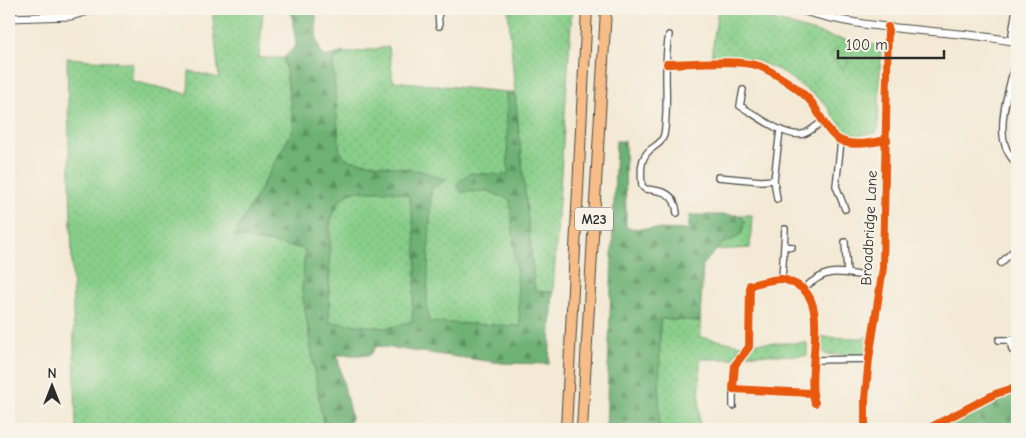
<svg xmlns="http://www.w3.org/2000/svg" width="1026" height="438" viewBox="0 0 1026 438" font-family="'Comic Neue',sans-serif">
  <defs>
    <pattern id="grass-dots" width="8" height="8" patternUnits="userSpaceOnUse" patternTransform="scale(1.25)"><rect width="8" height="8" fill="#87ce89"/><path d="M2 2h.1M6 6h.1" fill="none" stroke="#75b176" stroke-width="1.8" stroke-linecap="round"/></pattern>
    <pattern id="forest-firs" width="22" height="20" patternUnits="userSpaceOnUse" patternTransform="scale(1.25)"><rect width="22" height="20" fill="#6db175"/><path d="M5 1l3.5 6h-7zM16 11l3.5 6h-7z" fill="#5a9060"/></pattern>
  </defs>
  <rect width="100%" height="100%" fill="#f7f3e8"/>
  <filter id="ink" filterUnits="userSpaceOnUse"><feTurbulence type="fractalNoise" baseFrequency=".02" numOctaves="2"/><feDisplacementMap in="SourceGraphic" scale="10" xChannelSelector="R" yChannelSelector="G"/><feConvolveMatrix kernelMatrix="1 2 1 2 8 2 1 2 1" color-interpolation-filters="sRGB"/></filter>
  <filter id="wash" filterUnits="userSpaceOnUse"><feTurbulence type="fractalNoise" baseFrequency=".0096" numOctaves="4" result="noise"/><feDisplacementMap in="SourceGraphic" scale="20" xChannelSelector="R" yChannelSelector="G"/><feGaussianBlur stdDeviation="1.12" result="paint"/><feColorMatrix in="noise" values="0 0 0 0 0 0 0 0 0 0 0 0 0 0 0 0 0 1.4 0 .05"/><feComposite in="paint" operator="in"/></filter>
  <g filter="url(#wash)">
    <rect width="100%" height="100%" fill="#f3e9d4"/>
    <path fill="url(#grass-dots)" stroke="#597c5a" d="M212,9h51l-4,49h25l10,70 -59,108 70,13 -3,42 22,138h-248l-9,-371 65,5v18l56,13 1,-23 30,7z
      M508,9h64l-19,283 -18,-1 -20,-198z
      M718,9h19l95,28 49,9 -3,82 -2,5 -20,2 -12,-4 -20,-29 -45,-32 -27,-11h-41z
      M389,47l4,34 113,11 14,234 -132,2 -59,-5 4,-268z
      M740,215h12l-2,33 -33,2 7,-7 16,-7 5,-14z
      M660,319l40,2 1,16 41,8 -8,14h-34l-1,70h-40z
      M873,328l-2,25 -5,3 -40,-2 -6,-4v-13l45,1z
      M753,343h54v13l-60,-2z"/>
    <path fill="url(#forest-firs)" stroke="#4c6e50" fill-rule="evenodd" d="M291,9h25c0,14 -2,36 8,48l21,-5 -12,11 7,90 9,7 72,11 26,9 -16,9 -4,116 2,17 91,4 -2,-36 -8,-90 -22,-9 -27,1 -5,-8 14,-11 38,2 -2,-83 9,1 20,198 18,1 -4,72 -47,-1 -125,-17 -7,9h-33l14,62 -3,12h-24l-22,-138 3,-42 -71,-13 60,-108 -10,-70 12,-13zM352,191h41l16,5c4,25 8,49 7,74 -1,17 -4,34 -4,51l-24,7 -59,-6v-97l11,-25z
      M616,141h9l1,87 62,2 2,-15h50l5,7 -5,14 -16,7 -21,21 -3,57 -40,-2 -1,110h-53z
      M1017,392v37h-79l58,-30z"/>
    <path fill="#87ce89" stroke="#597c5a" d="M836,49l13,13 -6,7 -13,-14z"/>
  </g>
  <g filter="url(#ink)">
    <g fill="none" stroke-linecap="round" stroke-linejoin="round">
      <g stroke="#494844" stroke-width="8">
        <path id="minor" d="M438,9l1,17
          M669,35c-7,32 1,67 -5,100 -3,8 -6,9 -13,14 -12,9 -10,24 -9,37l3,3c18,2 30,3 32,24
          M1011,41l5,-32
          M1017,54c-5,26 -20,66 -12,91 2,8 7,14 12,20
          M667,64c23,0 71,-5 92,2 15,6 43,24 53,37 9,12 15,32 30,38 14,6 31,1 45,-1
          M743,90l-3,16c17,9 44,32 63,28 7,-2 14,-9 20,-13
          M841,141l-5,45 9,23
          M718,177l43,4 13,-1
          M777,199l-3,-19 6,-50
          M845,242l2,31
          M784,246l8,1
          M1001,263l16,-16
          M782,279l3,-50
          M804,288c22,-18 28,-17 55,-13
          M999,340h11
          M1012,350l-2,-10 7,-2
          M814,360l55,-1
          M811,393l-78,-4 2,-24 14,-18 1,-62c10,-2 21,-6 31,-6 4,0 10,3 14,5 38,16 9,87 20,119
          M733,406v-17
          M865,429v-30l4,-40 14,-91 5,-241
          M927,429l68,-35 22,-7"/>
      </g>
      <g stroke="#494844" stroke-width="9">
        <path id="tertiary" d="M797,9c20,6 40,11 60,14 53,9 107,8 160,19
          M9,18l62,-2 24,-7"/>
      </g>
      <g stroke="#494844" stroke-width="12">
        <path id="motorway" d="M566,429l21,-420
          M582,429l24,-420"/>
      </g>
      <use href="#minor" stroke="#fff" stroke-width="5.5"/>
      <use href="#tertiary" stroke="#fff" stroke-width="7"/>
      <use href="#motorway" stroke="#f7bd88" stroke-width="10"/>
      <g stroke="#f7f3e8" stroke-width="11">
        <path id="cycleway" d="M667,64c23,0 71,-5 92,2 15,6 43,24 53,37 9,12 15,32 30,38 14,6 31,1 45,-1
          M811,393l-78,-4 2,-24 14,-18 1,-62c10,-2 21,-6 31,-6 4,0 10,3 14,5 38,16 9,87 20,119
          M865,429v-30l4,-40 14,-91 5,-241
          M927,429l68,-35 22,-7"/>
      </g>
      <use href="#cycleway" stroke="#e8590c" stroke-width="8"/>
    </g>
  </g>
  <g text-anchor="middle" stroke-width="4" stroke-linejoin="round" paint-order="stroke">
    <rect fill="#f7f3e8" stroke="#686764" stroke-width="1" x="575" y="207.5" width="38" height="23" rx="4"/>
    <g font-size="14" font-weight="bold" fill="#2b2b2b">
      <text x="594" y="224">M23</text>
    </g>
    <g font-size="15" fill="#2b2b2b" stroke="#f7f3e8">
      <text transform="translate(869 228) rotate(-87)" y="5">Broadbridge Lane</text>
    </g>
  </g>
  <rect width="1026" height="438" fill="none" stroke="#f7f3e8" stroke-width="30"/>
  <g transform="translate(52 386)" stroke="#f7f3e8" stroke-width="4" paint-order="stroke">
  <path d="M0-4L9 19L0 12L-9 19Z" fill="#2b2b2b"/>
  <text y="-8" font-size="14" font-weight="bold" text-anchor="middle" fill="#2b2b2b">N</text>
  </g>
  <path d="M838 50v8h106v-8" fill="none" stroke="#2b2b2b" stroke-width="2.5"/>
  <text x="846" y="50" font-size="15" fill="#2b2b2b" stroke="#f7f3e8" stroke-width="4" paint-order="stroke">100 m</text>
</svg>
